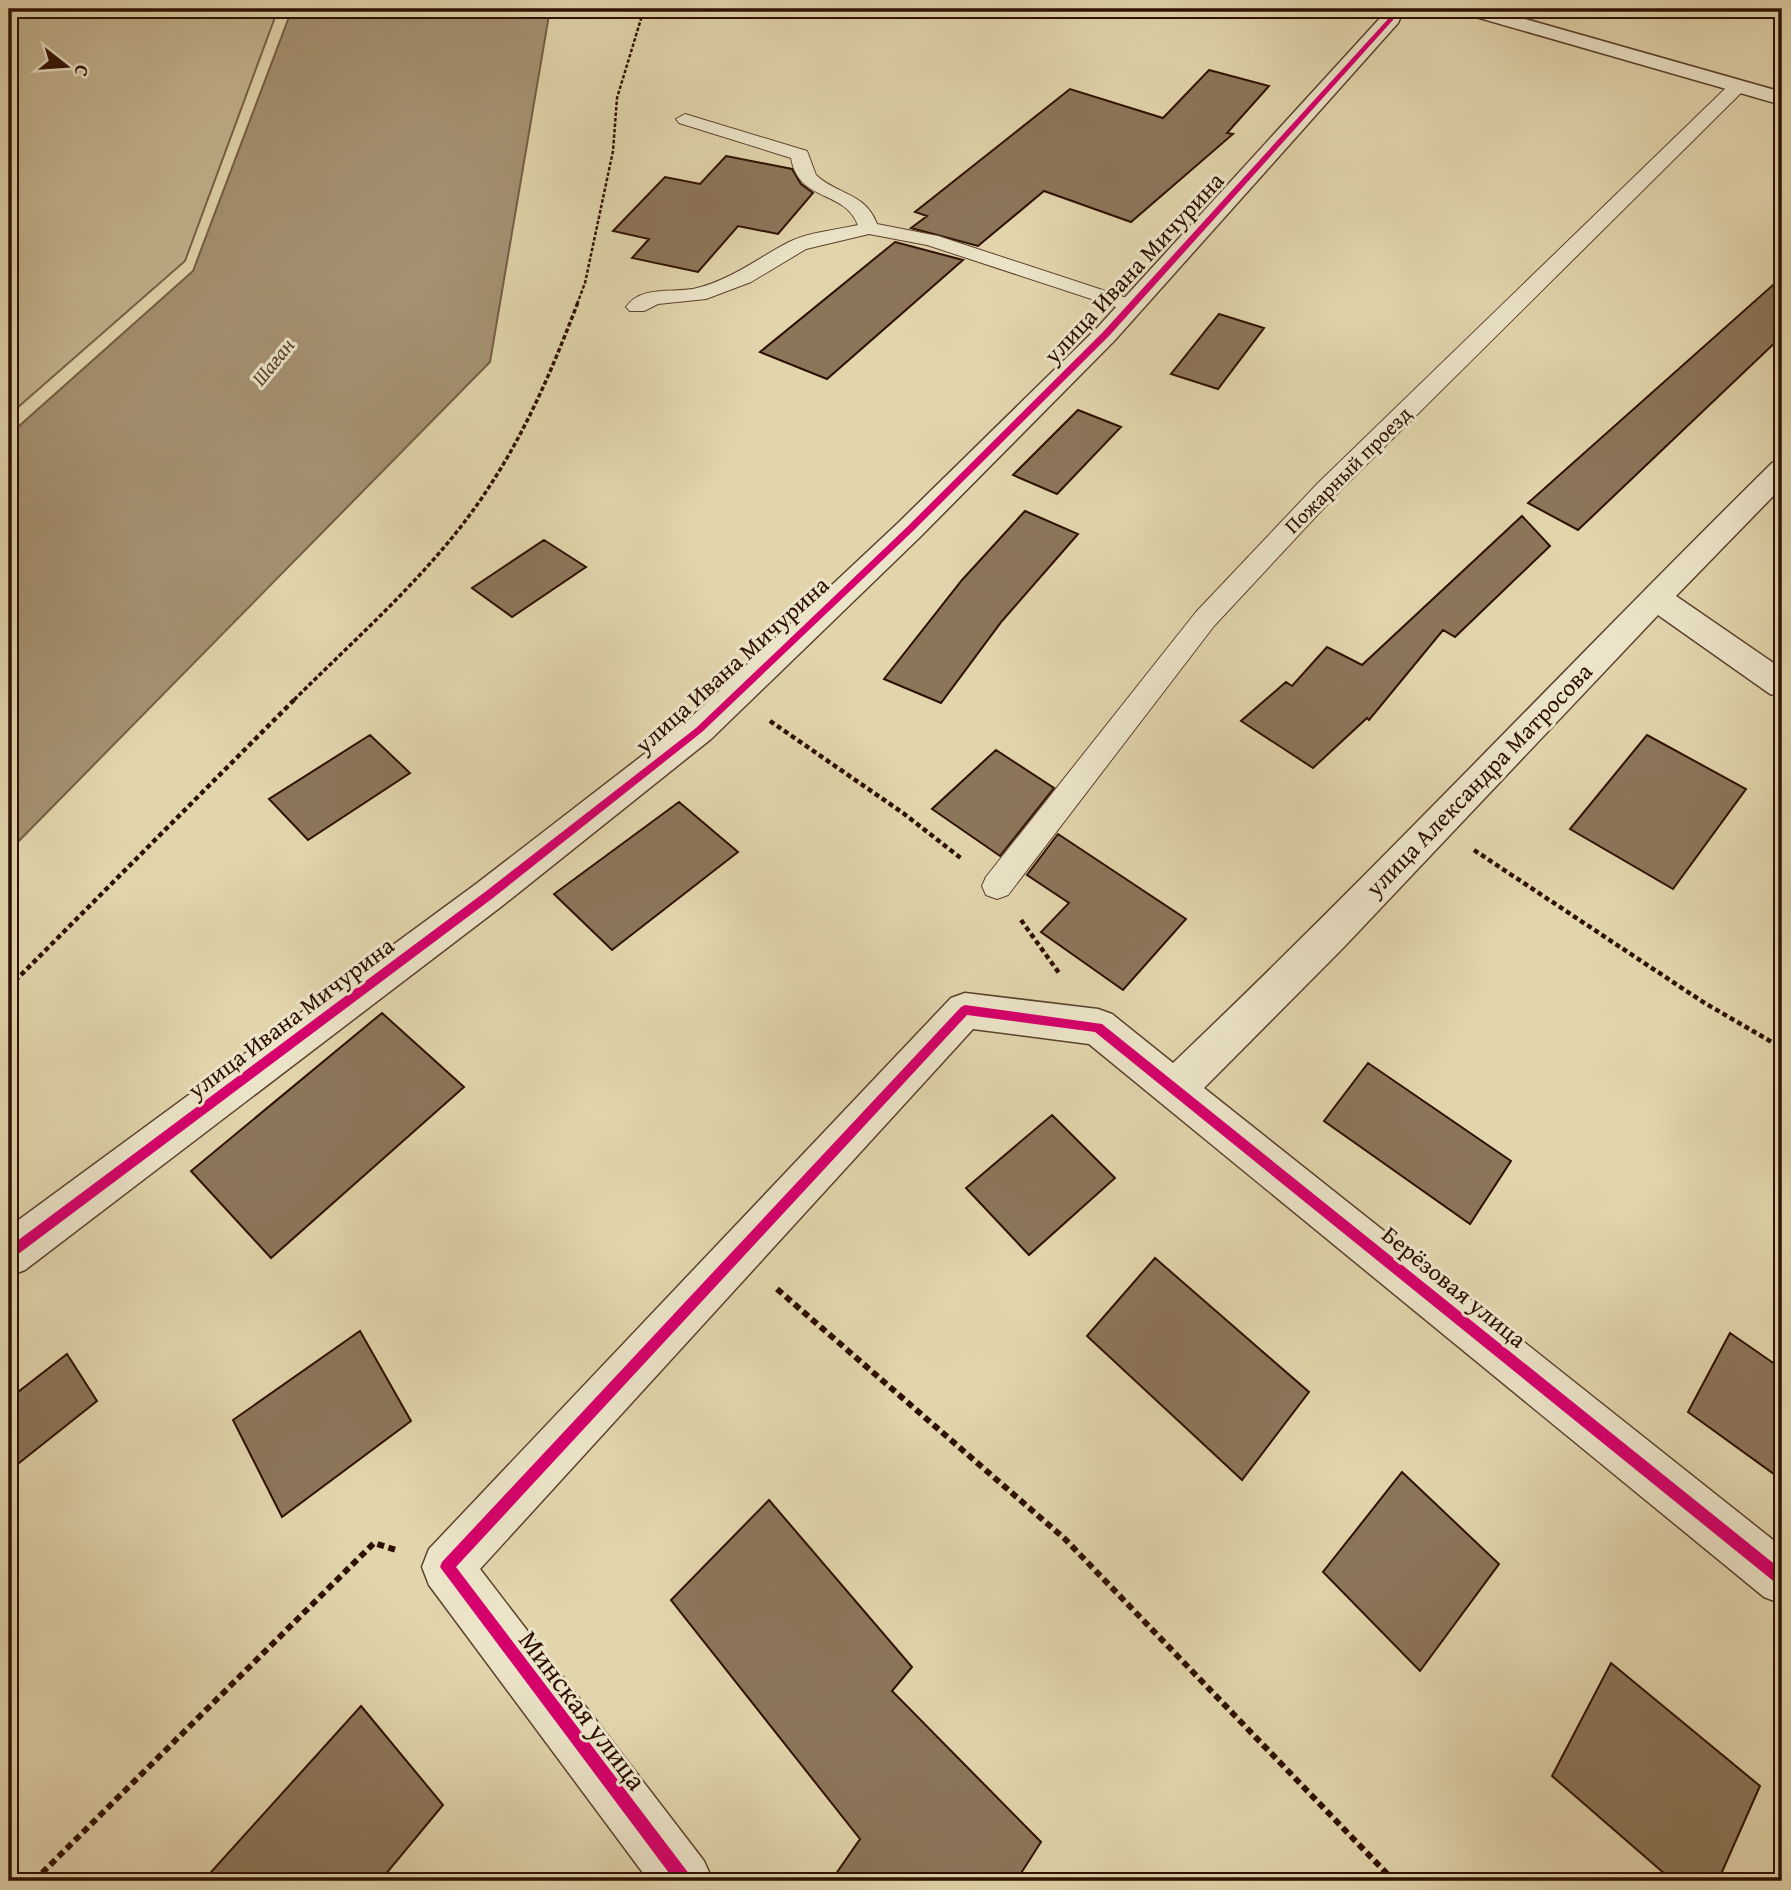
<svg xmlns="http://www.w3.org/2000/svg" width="1791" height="1890" viewBox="0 0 1791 1890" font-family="'Gentium Book Plus',serif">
  <rect width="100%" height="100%" fill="#e2d5ac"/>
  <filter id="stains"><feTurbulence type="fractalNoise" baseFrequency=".00286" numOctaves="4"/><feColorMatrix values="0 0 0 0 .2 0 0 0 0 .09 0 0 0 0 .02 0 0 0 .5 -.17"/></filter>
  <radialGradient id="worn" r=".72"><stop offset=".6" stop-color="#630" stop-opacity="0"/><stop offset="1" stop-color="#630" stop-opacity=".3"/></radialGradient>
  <path fill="#c3b48f" stroke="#786248" stroke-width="2" d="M9,9h269l-93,252 -176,154z"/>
  <path fill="#a59272" stroke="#755e45" stroke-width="2" d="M292,9h258l-60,353 -481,489v-416l184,-164z"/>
  <path fill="#8c765a" stroke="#2e1002" stroke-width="2" d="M1209,70l60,16 -42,47 6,1 -102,88 -87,-31 -66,55 -67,-18 16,-12 -12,-4 155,-123 93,29z
    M726,156l66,13 9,15 12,9 -35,41 -40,-8 -40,46 -66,-14 17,-19 -36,-8 52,-54 35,7z
    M895,242l68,18 -136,119 -67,-27z
    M1782,277v59l-204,194 -50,-27z
    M1219,314l45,14 -46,61 -47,-15z
    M1078,410l43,17 -64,67 -44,-19z
    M1025,511l53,23 -76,87 -61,82 -57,-24 78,-99z
    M1522,516l28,30 -95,91 -12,-7 -74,90 -2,-2 -54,50 -72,-47 45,-39 6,4 35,-39 35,18z
    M544,540l42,27 -74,50 -40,-29z
    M370,735l40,38 -102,67 -39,-41z
    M1647,735l99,54 -73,100 -103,-60z
    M996,750l58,38 -54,68 -68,-47z
    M679,802l59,50 -126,98 -58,-56z
    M1058,834l128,85 -63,71 -82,-58 28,-29 -42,-28z
    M382,1013l82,74 -193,171 -80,-87z
    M1368,1063l143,98 -41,63 -146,-103z
    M1052,1115l63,63 -86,77 -63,-67z
    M1155,1258l154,134 -67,88 -155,-144z
    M360,1331l51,90 -129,96 -49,-97z
    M1730,1333l52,36v111l-94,-68z
    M67,1354l30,47 -88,70v-72z
    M1402,1472l97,92 -79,107 -97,-99z
    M769,1500l143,167 -20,24 149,151 -25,39h-185l29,-42 -189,-239z
    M1611,1663l149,123 -42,95h-45l-121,-105z
    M361,1706l82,99 -63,76h-177z"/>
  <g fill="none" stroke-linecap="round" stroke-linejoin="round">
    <g stroke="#5b412c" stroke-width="2">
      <path id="service" d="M1737,82l9,5 -3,4 -407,404 -122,131 -206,269 -11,4 -11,-4 -4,-9 4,-9 210,-265 122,-129 413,-400z
        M685,114l122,37 9,24c21,20 49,17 61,49l61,12 201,66 4,4 -11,6 -7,-2 -198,-65 -58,-11 -63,15 -55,33 -45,17 -48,5 -14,7h-14l-4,-4c16,-23 49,-13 71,-19 35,-9 61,-30 92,-46 20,-10 47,-12 69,-17 -14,-36 -59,-22 -67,-67l-112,-35 -3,-4z"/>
    </g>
    <g stroke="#5b412c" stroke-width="3">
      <path id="minor" d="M1384,9h20l-6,14 -283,317 -195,197 -209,202 -209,167 -477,364 -16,6v-49l467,-343 211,-163 211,-198 199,-195 284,-311z
        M1459,9h31l292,83v13l-320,-92z
        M1782,461v26l-106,109 106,73v28l-12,-3 -112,-79 -315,333 -139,140 578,459v57l-18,-7 -675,-553 -116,-15 -493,540 224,292 9,20h-64l-220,-296 -7,-18 7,-18 522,-551 14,-5 133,16 14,5 61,49c205,-195 398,-402 599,-600z"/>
    </g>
    <path stroke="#2e1002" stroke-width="2.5" stroke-dasharray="3.5 2" stroke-linecap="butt" d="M577,304l8,-21 28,-132 4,-53 27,-89"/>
    <path stroke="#2e1002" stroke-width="3.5" stroke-dasharray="4.5 2.5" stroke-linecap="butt" d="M294,700c68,-68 145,-134 197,-216 37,-57 63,-119 87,-182"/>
    <path stroke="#2e1002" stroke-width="4.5" stroke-dasharray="5 3.5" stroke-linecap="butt" d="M770,721l133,92 59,46
      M1474,850l229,152 79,46
      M1021,920l38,53
      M9,987l287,-289"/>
    <path stroke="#2e1002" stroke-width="6" stroke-dasharray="7 4.5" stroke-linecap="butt" d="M777,1289l288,250 329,342
      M34,1881l340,-338 22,7"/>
    <use href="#service" fill="#ece4c9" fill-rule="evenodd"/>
    <use href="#minor" fill="#ece4c9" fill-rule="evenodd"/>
    <g stroke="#ece4c9" stroke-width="5">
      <path id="cycleway" d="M1391,9h6l-4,11 -284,316 -197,196 -210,200 -209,166 -480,360 -4,2v-13l476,-355 211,-164 210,-200 197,-196 285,-313z
        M965,1005l137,19 680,546v16l-5,-2 -682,-552 -128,-17 -511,552 234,308 2,6h-17l-235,-314 2,-5 519,-555z"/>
    </g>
    <use href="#cycleway" fill="#d6006c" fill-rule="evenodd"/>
  </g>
  <g text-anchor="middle" stroke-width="6" stroke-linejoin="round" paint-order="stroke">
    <g font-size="21" font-style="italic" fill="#5e442f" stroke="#ece4c9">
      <text transform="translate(273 362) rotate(-51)" y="7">Шаған</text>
    </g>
    <g font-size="21" fill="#2e1002" stroke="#ece4c9">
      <text transform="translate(1348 470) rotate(-45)" y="7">Пожарный проезд</text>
    </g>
    <g font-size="24" fill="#2e1002" stroke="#ece4c9">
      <text transform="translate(1134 268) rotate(-47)" y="8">улица Ивана Мичурина</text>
      <text transform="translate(732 665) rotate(-42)" y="8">улица Ивана Мичурина</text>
      <text transform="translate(1479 780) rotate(-46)" y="8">улица Александра Матросова</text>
      <text transform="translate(291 1018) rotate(-37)" y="8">улица Ивана Мичурина</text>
      <text transform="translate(1454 1287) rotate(39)" y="8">Берёзовая улица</text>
    </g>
    <g font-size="28" fill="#2e1002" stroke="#ece4c9">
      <text transform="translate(583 1710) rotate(53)" y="10">Минская улица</text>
    </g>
  </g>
  <rect width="1791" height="1890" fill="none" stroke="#e2d5ac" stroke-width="35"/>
  <rect x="10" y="10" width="1770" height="1869" fill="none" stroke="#2e1002" stroke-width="3.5"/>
  <rect x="18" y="18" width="1756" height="1855" fill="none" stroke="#2e1002" stroke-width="2"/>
  <g transform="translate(66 66) rotate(107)" stroke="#ece4c9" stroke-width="5" paint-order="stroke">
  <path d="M0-5L12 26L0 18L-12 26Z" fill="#2e1002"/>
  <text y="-10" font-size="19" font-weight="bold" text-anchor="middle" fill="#2e1002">С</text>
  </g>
  <rect width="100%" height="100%" filter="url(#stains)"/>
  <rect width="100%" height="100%" fill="url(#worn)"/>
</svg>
